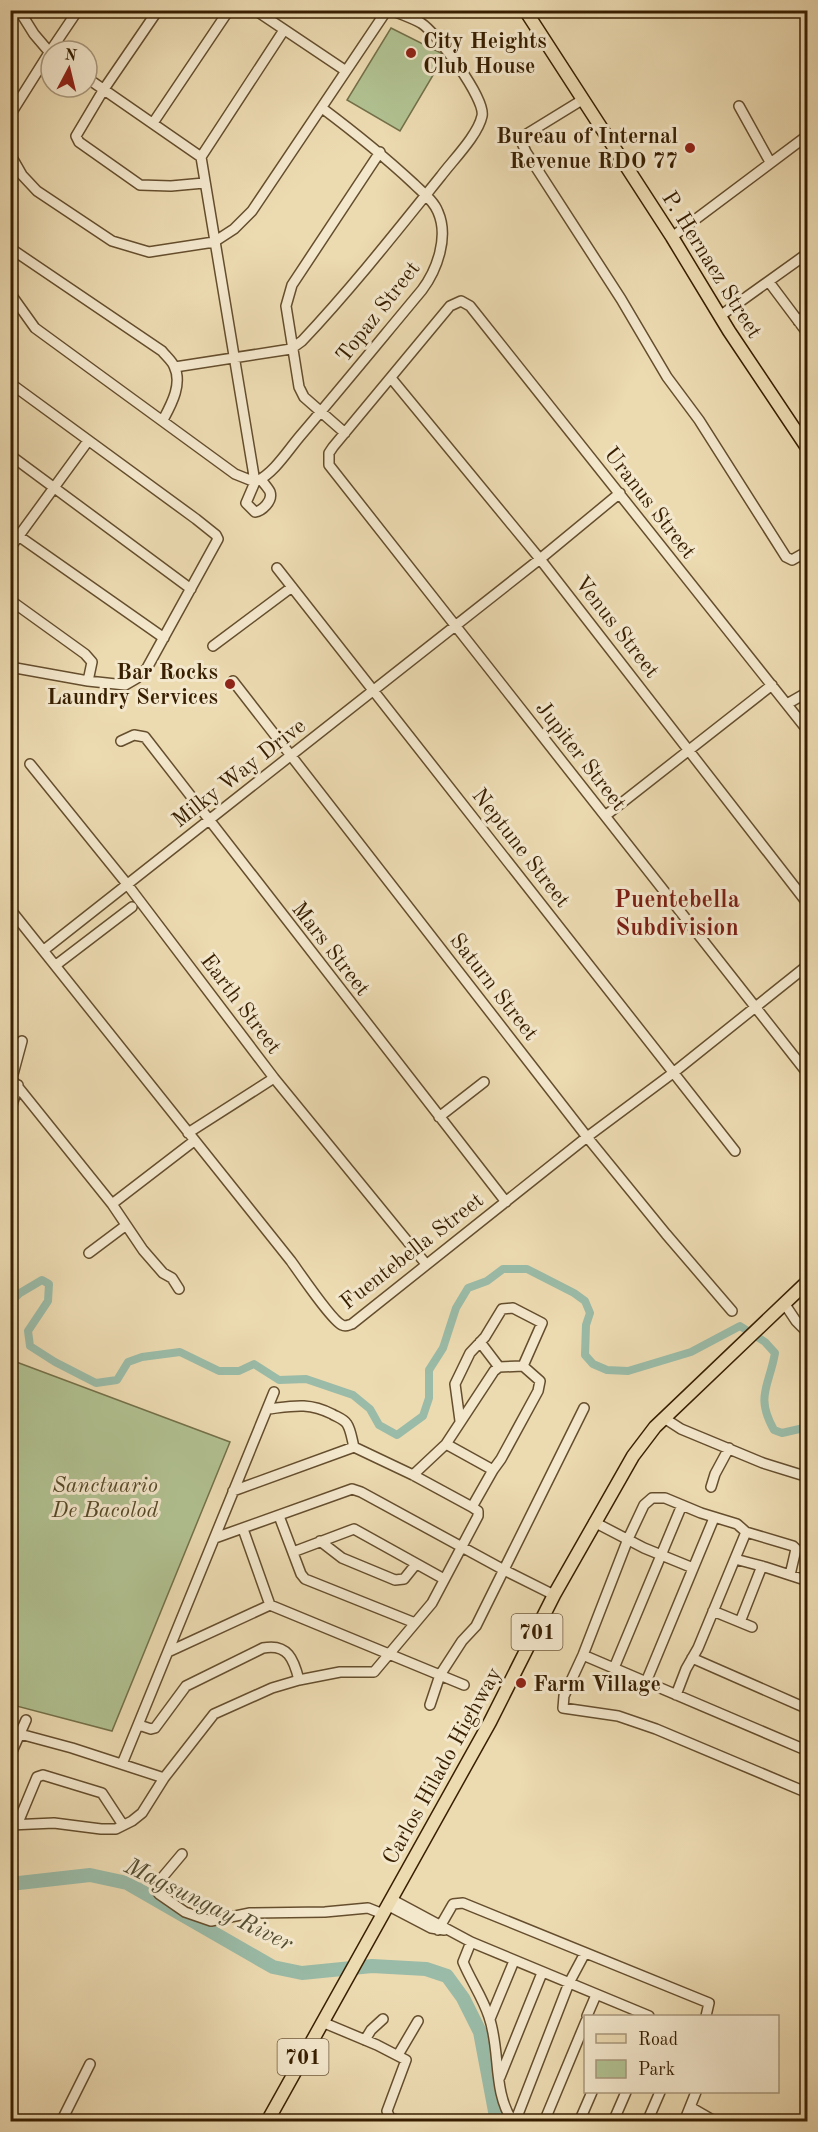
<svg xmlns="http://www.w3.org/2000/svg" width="818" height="2132" viewBox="0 0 818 2132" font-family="'Old Standard TT',serif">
  <rect width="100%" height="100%" fill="#ecdab1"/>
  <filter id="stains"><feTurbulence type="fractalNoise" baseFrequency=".00333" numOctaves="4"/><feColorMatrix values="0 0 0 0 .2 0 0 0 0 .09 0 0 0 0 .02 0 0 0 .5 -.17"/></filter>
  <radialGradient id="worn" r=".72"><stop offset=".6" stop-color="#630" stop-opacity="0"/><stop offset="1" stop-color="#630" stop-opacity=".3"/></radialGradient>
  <path fill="#b1c191" stroke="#747049" stroke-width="1.5" d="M391,28l54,27 -45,76 -53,-31z
    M11,1360l219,82 -118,289 -99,-26 -2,3z"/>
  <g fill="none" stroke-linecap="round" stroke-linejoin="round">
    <path stroke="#9abba7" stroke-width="8" d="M10,1303l10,-10 22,-13 7,4 -1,17 -20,30 2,15 25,16 41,21 21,-3 11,-18 14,-5 38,-5 39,19h20l15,-7 25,16 27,-1 47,16 17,14 9,16 18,10 26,-19 6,-18v-28l14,-22 13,-40 12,-20 19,-7 16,-12h24l47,24 11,8 5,12 -4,12 -1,30 8,9 14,6 21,1 63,-19 49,-26 25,16 10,11c-6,34 -20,43 -1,77l8,3 26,-6"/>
    <path stroke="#9abba7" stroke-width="14" d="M10,1884l80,-9 37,8 146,84 29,6 70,-7 54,3 21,7 16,22 17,34 17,90"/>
    <g stroke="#654e2d" stroke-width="12">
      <path id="minor" d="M19,10l15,24 17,20
        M158,10l-54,79 -28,47 3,6 61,43 31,1 33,-3
        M255,10l91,61
        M87,78l114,79
        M582,100l-57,35 -3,8 4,9 95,147 46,78 32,43 87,137 6,3 16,-9
        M739,106l31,56
        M10,115l39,-62 29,-43
        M153,123l76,-113
        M10,154l12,21 15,16 75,50 37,11 65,-10 20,-13 18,-18 135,-201
        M672,237l136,-102
        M10,248l152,103c4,5 10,10 12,15 9,18 -3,39 -11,54
        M769,282l39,52
        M10,293l25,35 200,146 20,8
        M720,316l88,-63
        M798,321l10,-7
        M175,367l116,-18 11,-8c49,-52 94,-109 139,-165 12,-16 37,-41 41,-60 4,-17 -46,-84 -61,-93 -9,-5 -21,-9 -30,-13
        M391,378l149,181 268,345
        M10,383l186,136 20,16 2,4 -71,129 -10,10 -12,7 -37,-4 -78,-14
        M345,433l-41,-36 -5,-10 -13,-81 6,-21 88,-133
        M10,455l181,134
        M261,479c2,4 8,10 9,13 3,9 -8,19 -15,20l-9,-9 9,-21 -54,-325 83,-127
        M257,481c18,-9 31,-31 44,-46 41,-48 81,-97 121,-145 15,-20 27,-53 16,-78 -4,-11 -16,-20 -24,-28 -29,-27 -60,-52 -92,-76
        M10,530l154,108
        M10,548l78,-107
        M277,568l458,583
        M10,600l75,54 7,8 -4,19
        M213,646l79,-59
        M233,681l354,456 79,97 66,77
        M787,704l21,-12
        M808,731l-338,-425 -9,-5 -11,5 -117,141 -4,6v12l479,609
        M121,741l13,-6 11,2 361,465
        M30,764l97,120 147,194 152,186
        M605,816l167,-131
        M10,909l281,352c8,11 41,60 51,64 4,2 6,0 10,-1l235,-187 86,-64 135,-108
        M44,950l496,-391 80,-66
        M56,965l76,-58
        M10,1077l102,127 31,46 20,23 9,5 7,11
        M12,1078l10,-37
        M10,1112l8,-27
        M439,1117l45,-35
        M188,1133l86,-55
        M112,1204l82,-63
        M89,1253l36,-27
        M784,1303l12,18 12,12
        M480,1342l19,25
        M268,1409c25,-3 40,-7 64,5 5,3 12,5 15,10 4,6 5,16 7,23
        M664,1418l17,11 82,34 45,14
        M460,1421l-5,-37 15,-31 15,-16 17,-28 11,-1 29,15 -19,43
        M446,1444l47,26
        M413,1475l33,-31 48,-73 5,-4 24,-1 17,15 -2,10 -37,68 -8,11 -21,37
        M711,1487l4,-13 14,-26
        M279,1516l22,58 4,5 110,44
        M594,1522l50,26 49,20
        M243,1529l27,76
        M215,1538l137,-49 9,3 143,78 50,25
        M320,1541l22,17 53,22 9,-1 12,-15
        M293,1552l61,-23 90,50
        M735,1559l30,8 43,14
        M790,1575l6,-26 -3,-3 -47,-14 -9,-8 -36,-11 -36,-15h-13l-8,7 -16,34 -45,116 -19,41 -1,12 55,8 38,13 152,64
        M713,1611l39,16
        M740,1622l22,-56
        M168,1652l102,-47 194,80
        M583,1655l225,96
        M692,1658l116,51
        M614,1668l68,-163
        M646,1682l68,-164
        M676,1695l10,-26 12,-21 48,-116
        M430,1705l10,-30 22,-34 14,-15 108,-218
        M139,1725l12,4 4,-1 31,-42 77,-38c25,-5 31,12 36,32
        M20,1734l52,14 92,30
        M10,1756l16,-36
        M122,1764l152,-372
        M10,1825l44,-2 47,6h15l16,-8 10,-8 22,-35 50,-64 58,-26 27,-8 41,-8h34l58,-69 46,-87v-5l-6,-4 -59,-32 -59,-28 -121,44
        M17,1825l20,-48 6,-2 59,18 21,32
        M182,1854l-21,25 -5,11 3,4 26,18 26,9 39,-8 75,-1 43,-4 15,6
        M391,1899l80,43 178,74
        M387,1905l44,23 13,2
        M438,1930l15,-26 10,-1 246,100 -3,13
        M471,1942l-8,20c8,19 20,36 26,55 12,34 3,74 24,105
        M587,2016l9,-21
        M490,2019l24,-58
        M322,2022l55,23 29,15 -19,51 3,7 14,4
        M365,2040l6,-10 12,-11
        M398,2055l20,-34
        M500,2077l42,-104
        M690,2107l26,15
        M61,2122l29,-58
        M515,2122l54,-139 16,-30
        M544,2122l42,-101
        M579,2122l13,-30
        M613,2122l13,-30
        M647,2122l13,-30
        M684,2122l12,-30"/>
    </g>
    <g stroke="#381f01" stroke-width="15">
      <path id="major" d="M525,10l147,227 57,94 79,118
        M267,2122l223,-400 64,-127 79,-139 22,-29 153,-146"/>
    </g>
    <use href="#minor" stroke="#f3e7cc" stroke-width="9"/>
    <use href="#major" stroke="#ecdab1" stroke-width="12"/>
  </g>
  <g fill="#8f2418" stroke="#f3e7cc" stroke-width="2">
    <circle cx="411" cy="53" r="6"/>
    <circle cx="690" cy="148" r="6"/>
    <circle cx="230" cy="684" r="6"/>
    <circle cx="521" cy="1683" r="6"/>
  </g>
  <g text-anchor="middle" stroke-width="6" stroke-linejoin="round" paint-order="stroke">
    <g fill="#f3e7cc" stroke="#705b3e" stroke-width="1.5">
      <rect x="511.5" y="1614" width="51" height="36" rx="4.5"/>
      <rect x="277.5" y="2039" width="51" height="36" rx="4.5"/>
    </g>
    <g font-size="21" font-weight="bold" fill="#381f01">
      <text x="537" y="1639">701</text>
      <text x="303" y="2064">701</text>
    </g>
    <g font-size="22" font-weight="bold" fill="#381f01" stroke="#f3e7cc" text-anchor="start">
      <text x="423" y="48">City Heights<tspan x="423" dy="25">Club House</tspan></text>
      <text x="678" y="143" text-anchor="end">Bureau of Internal<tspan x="678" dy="25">Revenue RDO 77</tspan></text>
      <text x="218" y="679" text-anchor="end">Bar Rocks<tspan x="218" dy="25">Laundry Services</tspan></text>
      <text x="533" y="1691">Farm Village</text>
    </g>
    <g font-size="22" fill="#381f01" stroke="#f3e7cc">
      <text transform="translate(713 264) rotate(58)" y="8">P. Hernaez Street</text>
      <text transform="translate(377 311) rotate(-52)" y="8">Topaz Street</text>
      <text transform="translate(651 502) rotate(52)" y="8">Uranus Street</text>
      <text transform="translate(618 626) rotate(52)" y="8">Venus Street</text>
      <text transform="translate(582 755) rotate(52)" y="8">Jupiter Street</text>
      <text transform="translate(238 772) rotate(-38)" y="8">Milky Way Drive</text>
      <text transform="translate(522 847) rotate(52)" y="8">Neptune Street</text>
      <text transform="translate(332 948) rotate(52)" y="8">Mars Street</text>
      <text transform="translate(495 986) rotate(52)" y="8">Saturn Street</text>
      <text transform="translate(242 1003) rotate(53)" y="8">Earth Street</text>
      <text transform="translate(411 1250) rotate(-38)" y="8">Fuentebella Street</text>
      <text transform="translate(441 1765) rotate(-61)" y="8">Carlos Hilado Highway</text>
    </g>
    <g font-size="22" font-style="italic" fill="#564825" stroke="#f3e7cc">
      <text x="105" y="1492">Sanctuario<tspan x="105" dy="25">De Bacolod</tspan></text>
    </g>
    <g font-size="24" font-weight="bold" fill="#7a1f14" stroke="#f3e7cc">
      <text x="677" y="907">Puentebella<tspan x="677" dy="28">Subdivision</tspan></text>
    </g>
    <g font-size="24" font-style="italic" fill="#554e33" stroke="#f3e7cc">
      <text transform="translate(209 1904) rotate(26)" y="8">Magsungay River</text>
    </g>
  </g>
  <rect width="818" height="2132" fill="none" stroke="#ecdab1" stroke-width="36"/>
  <rect x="12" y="12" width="794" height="2108" fill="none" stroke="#381f01" stroke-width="3"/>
  <rect x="18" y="18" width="782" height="2096" fill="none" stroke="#381f01" stroke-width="1.5"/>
  <rect x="584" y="2015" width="195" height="78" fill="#f3e7cc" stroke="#a8977b" stroke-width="1.5"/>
  <rect x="596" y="2034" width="30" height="9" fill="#ecdab1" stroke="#a8977b" stroke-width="1.5"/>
  <text x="638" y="2045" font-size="18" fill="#381f01">Road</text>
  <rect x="596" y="2060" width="30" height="18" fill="#b1c191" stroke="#a8977b" stroke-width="1.5"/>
  <text x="638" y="2075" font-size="18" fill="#381f01">Park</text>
  <g transform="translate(69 69) rotate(7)"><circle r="28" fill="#f3e7cc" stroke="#a8977b" stroke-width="1.5"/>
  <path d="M0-4.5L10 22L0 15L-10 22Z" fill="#8f2418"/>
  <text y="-9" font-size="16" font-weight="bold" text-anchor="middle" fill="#381f01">N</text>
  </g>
  <rect width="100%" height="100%" filter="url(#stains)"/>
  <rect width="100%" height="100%" fill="url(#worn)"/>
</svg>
